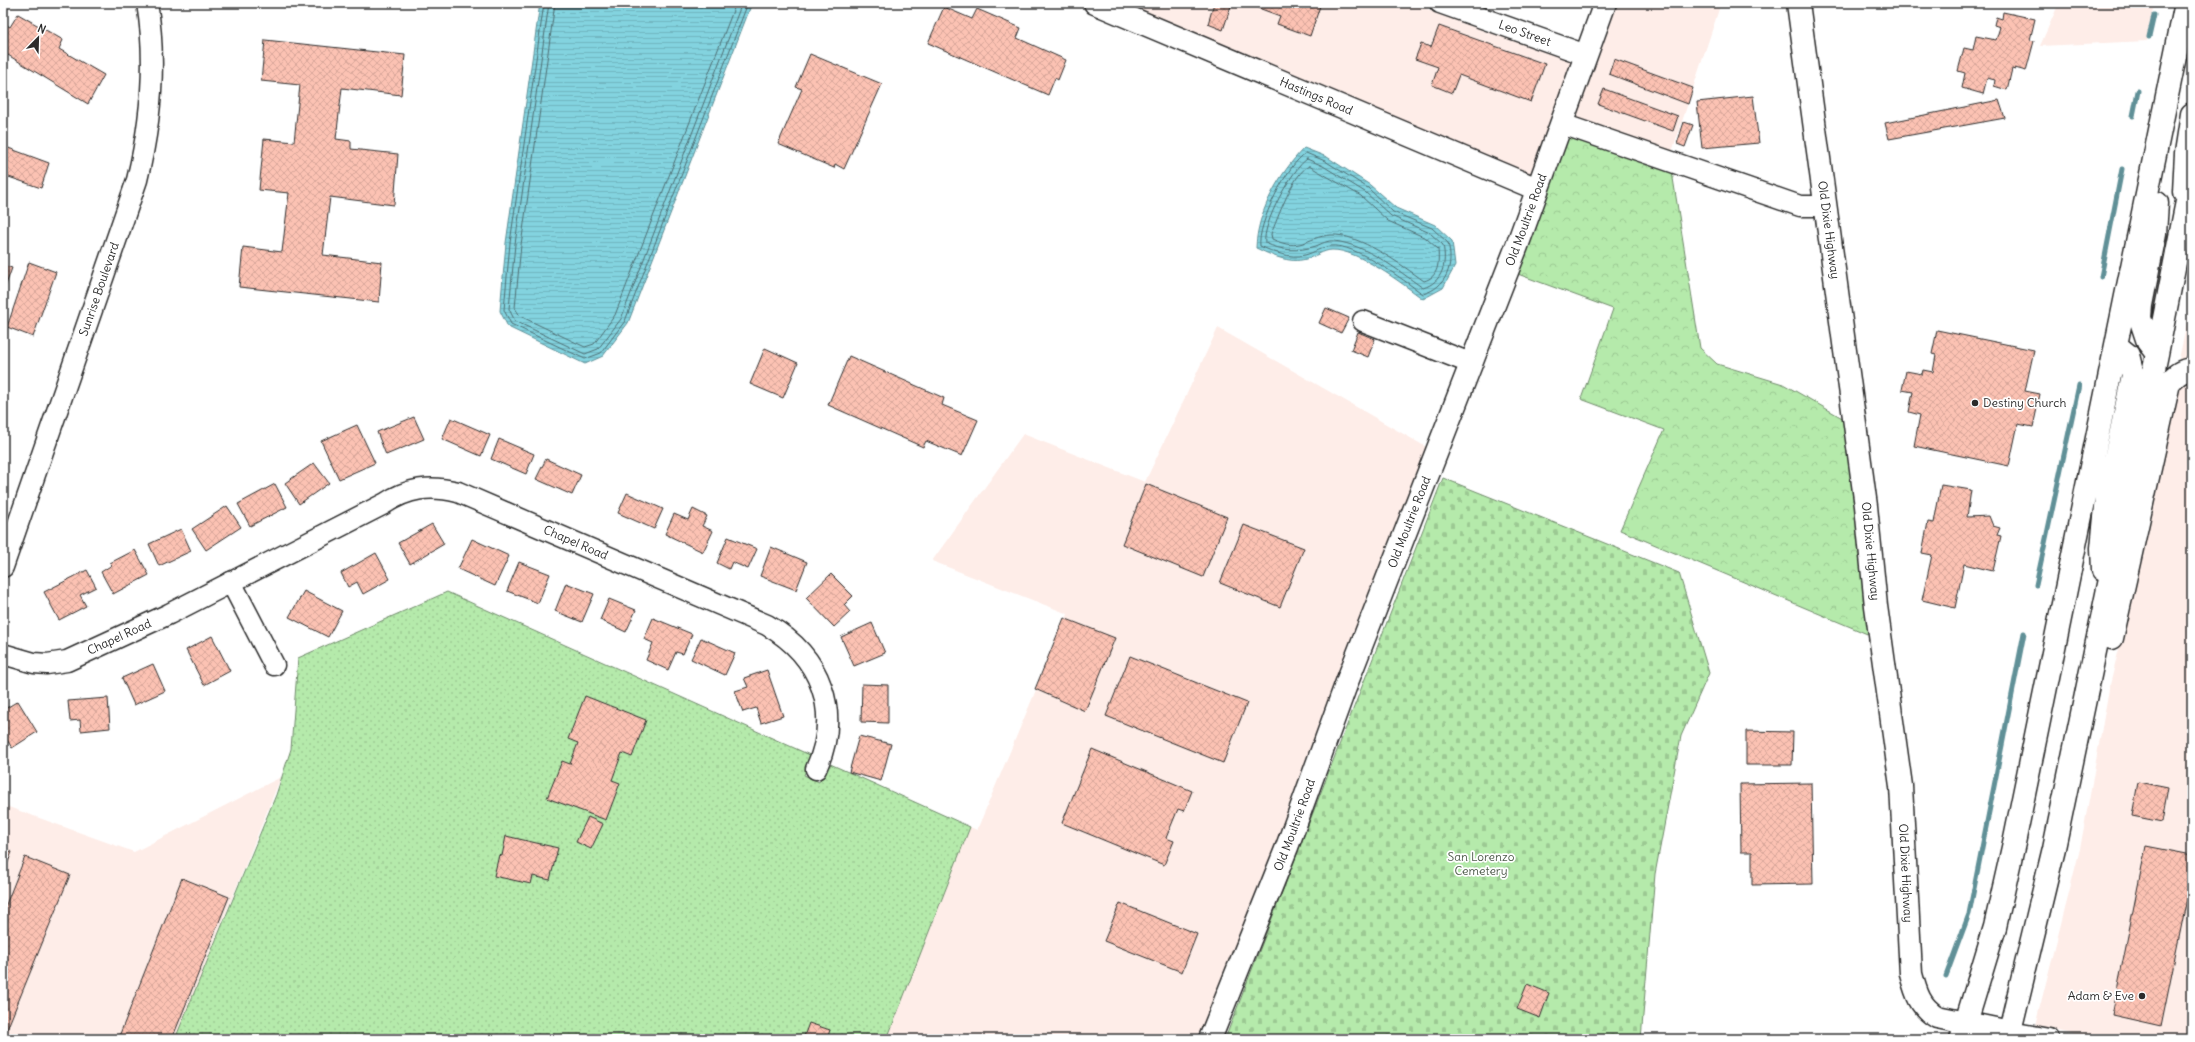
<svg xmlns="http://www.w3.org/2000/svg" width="2195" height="1042" viewBox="0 0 2195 1042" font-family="Delius,sans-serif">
  <defs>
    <pattern id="forest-crowns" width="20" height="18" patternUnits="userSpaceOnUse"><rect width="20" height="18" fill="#b5eaab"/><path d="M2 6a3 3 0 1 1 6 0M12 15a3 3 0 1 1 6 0" fill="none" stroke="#9cc993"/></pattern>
    <pattern id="cemetery-stones" width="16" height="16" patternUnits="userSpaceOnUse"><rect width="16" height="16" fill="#b5eaab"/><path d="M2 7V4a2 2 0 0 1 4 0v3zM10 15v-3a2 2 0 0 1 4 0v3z" fill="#9cc993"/></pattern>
    <pattern id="park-dots" width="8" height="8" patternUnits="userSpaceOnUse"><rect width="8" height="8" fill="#b5eaab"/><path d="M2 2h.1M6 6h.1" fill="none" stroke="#9cc993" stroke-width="1.8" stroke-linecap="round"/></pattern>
    <pattern id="water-rules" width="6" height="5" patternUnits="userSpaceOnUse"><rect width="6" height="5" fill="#83d3df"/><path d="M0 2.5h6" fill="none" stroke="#71b5c0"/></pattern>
    <pattern id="building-cross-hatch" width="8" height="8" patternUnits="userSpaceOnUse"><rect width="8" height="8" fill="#fcc2b3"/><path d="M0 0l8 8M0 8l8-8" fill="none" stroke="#d8a79a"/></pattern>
  </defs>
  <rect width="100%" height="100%" fill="#fff"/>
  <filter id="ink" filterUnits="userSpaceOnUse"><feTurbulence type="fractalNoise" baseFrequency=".025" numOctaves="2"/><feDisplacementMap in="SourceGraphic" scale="8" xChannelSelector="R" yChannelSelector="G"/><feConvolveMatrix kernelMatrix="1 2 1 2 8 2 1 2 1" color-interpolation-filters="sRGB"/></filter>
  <g filter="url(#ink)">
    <path fill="#feede8" d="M1122,3h288l165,58 -42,116z
      M1614,3h107l-49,149 -99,-35z
      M2059,3h95l-7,38 -107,5z
      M2192,301v58l-14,4z
      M1218,328l210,120 -116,308 -111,283h-314l83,-212 7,3 91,-216 -136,-53 91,-127 122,48z
      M2192,379l-2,364 2,296h-96l-61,-13 45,-177 29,-160 20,-80 48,-222z
      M281,777l-106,262h-172v-234l131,47z"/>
    <path fill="url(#forest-crowns)" stroke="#708a6b" d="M1566,136l106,36 28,176 17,16 66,20 61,35 28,217 -252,-106 44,-100 -83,-31 32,-90 -98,-36z"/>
    <path fill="url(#cemetery-stones)" stroke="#708a6b" d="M1443,478l236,95 30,100 -28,63 -26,138 -14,165h-416z"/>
    <path fill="url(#park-dots)" stroke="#708a6b" d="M447,592l365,164 -8,19 15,7 9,-19 142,64 -83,212h-712l101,-244 15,-46 7,-91z"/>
    <path fill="url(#water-rules)" stroke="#609097" d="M540,3h212l-124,320 -25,33 -18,8 -77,-37 -8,-16 6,-68z
      M1304,148l23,9 43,28 26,23 39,17 17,16 3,25 -12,22 -20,11c-20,-15 -66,-50 -91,-49 -8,0 -18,7 -26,9 -17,5 -35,-4 -50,-11 1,-36 23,-74 48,-100z"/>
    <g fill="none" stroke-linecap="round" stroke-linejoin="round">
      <path stroke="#4e6e73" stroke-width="1" d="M544,3l-34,240 -6,67 7,14 74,35 16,-6 24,-32 123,-318
        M549,3l-34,241 -6,65 6,12 70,33 13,-5 23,-30 121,-316
        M555,3l-34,242 -6,63 5,8 65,31 9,-3 21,-29 121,-312
        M1306,153l19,8 43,27 25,24 39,16 16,15c6,22 -1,44 -25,51 -20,-14 -68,-51 -92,-48 -9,1 -18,7 -26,9 -15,4 -32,-3 -45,-9 -3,-21 27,-82 46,-93z
        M1307,159l16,7 42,26 26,24 39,17 13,12c4,18 0,37 -20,43 -27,-19 -56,-43 -89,-47 -6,-1 -13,3 -18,5 -19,6 -33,5 -51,-3 -3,-19 27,-74 42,-84z
        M1309,166l52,30 27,25 38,17 12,11c1,13 1,28 -14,32 -22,-16 -66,-48 -93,-46 -26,2 -29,18 -59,4l-1,-5c7,-16 22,-61 38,-68z"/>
      <path stroke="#609097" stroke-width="5" d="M2149,37l5,-22
        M2133,116l5,-25
        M2101,277l21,-108
        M2036,585l43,-200
        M1946,976l23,-62 55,-281"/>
    </g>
    <path fill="url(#building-cross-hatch)" stroke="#2b2b2b" d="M1214,3h18l-9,27 -15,-6z
      M1254,3h67l-11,33 -33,-12 3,-8 -27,-10z
      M944,7l28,12 5,-10 44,19 -4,10 49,22 -8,20 -3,-2 -7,17 -120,-52z
      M2003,12l32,7 -5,21 4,1 -8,30 -11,-3v2l-3,-1 -5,21 -13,-4 1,-6 -8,-2 -4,16 -21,-6 3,-15 -7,-2 6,-23 9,2 3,-14 20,4 4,-13 -6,-2 2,-8 6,2z
      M18,14l45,26 -4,9 45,26 -16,29 -85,-52v-29l7,4z
      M1439,26l106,38 -14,38 -72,-27 -7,18 -20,-8 6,-18 -23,-8 6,-15 10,3z
      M265,40l140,15 -4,40 -59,-7 -6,51 15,2v8l47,5 -4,51 -64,-8 -7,58 59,7 -3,40 -140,-15 4,-40 39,5 7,-59 -30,-3 5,-51 30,3 6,-57 -39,-4z
      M810,54l72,30 -38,85 -9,-5 -1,4 -56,-24 24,-55 -6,-2z
      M1614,59l79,29 -5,16 -79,-30z
      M1604,89l74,27 -5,15 -75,-27z
      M1753,96l6,47 -57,5 -5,-46z
      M1999,100l6,18 -116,21 -4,-16z
      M1684,122l9,3 -8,22 -8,-3z
      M3,146l46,17 -8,25 -38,-13z
      M29,262l27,10 -23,65 -26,-10z
      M3,265l9,3 -9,25z
      M1326,308l23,10 -8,15 -22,-10z
      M1937,330l97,20 -9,41 15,3 -7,33 -15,-3 -9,42 -95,-20 6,-31 -11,-3 4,-20 -11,-2 4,-19 16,3 1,-4 10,2 3,-17 -4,-1z
      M1358,332l17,7 -7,18 -17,-7z
      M765,348l33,15 -15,35 -33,-14z
      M849,356l95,42 -2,7 36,15 -16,36 -36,-15 -3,6 -95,-42z
      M414,417l10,22 -38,16 -9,-23z
      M451,418l39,17 -9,21 -39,-17z
      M357,425l18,38 -36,16 -18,-38z
      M499,439l35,15 -8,20 -35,-15z
      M546,459l35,16 -9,20 -36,-16z
      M314,463l15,20 -30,21 -14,-21z
      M275,484l12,23 -37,19 -12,-22z
      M1146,484l81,33 -24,60 -81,-33z
      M1941,485l30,5 -4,27 22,-1 4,10 7,2 -3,7 4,1 -8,35 -29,-7 -9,44 -33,-8 10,-45 -10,-2 6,-31 6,1z
      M627,493l36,16 -9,20 -36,-16z
      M227,506l14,21 -35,23 -14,-21z
      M693,509l14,7 -5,10 11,5 -10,21 -38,-18 9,-20 14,6z
      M432,524l12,20 -34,20 -12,-21z
      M1244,525l60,23 -24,59 -60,-24z
      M181,529l10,22 -32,15 -10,-22z
      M728,537l29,12 -9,20 -16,-7 -3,7 -12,-6z
      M472,539l37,17 -14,30 -37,-17z
      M771,547l36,15 -11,28 -36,-14z
      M135,550l14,25 -36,19 -12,-22 11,-7 -2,-2z
      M376,553l14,26 -27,15 -6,-12 -9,5 -7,-14z
      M519,562l31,12 -12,29 -31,-12z
      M87,570l9,17 -16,8 6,11 -27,14 -15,-28z
      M831,574l22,22 -9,9 6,7 -16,15 -28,-29z
      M566,583l28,11 -12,28 -27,-11z
      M304,591l38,20 -14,26 -39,-20z
      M609,599l27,11 -10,22 -26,-12z
      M653,618l39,16 -9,20 -7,-2 -8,18 -22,-10 7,-17 -9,-4z
      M1064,618l51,20 -30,73 -50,-22z
      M872,623l13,30 -31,13 -13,-29z
      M212,636l18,35 -26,14 -18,-35z
      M701,638l34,15 -10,22 -34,-16z
      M1130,656l117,47 -24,60 -117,-47z
      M153,664l12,27 -31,14 -12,-27z
      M767,670l16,46 -22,7 -5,-15 -13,4 -8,-21 13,-4 -4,-9z
      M862,684l26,1v38l-27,-1z
      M585,696l61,24 -14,37 -10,-4 -10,27 8,3 -14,37 -59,-22 15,-37 8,3 8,-21 -10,-4z
      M108,698l2,30 -29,3 -1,-11 -10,1 -2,-20z
      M18,701l19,31 -25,16 -9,-15v-14l4,-2 -4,-7z
      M1746,731l47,1 -1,33h-46z
      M859,736l32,8 -10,37 -32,-9z
      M1092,749l100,42 -8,20 -6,-2 -12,29 8,3 -10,24 -102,-42z
      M2138,782l30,6 -6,34 -30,-6z
      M1811,783l2,101 -61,1v-33h-11l-1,-68z
      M588,817l15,7 -12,25 -15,-7z
      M506,836l52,12 -8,32 -17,-4 -2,8 -37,-8 5,-21 3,1z
      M2146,846l46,9v19l-31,152 -49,-11z
      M3,848l9,4 -9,23z
      M25,857l45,18 -67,164v-127z
      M182,878l47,19 -57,142h-54z
      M1120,903l77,31 -15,38 -78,-31z
      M1527,984l22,9 -9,25 -23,-9z
      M809,1023l21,7 -3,9h-24z"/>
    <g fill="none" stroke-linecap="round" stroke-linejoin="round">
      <g stroke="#2b2b2b" stroke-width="23">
        <g id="minor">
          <path id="s1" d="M1440,3l146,52"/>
          <path d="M1562,124l238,82h25"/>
          <path d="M1363,321l107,42"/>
          <path id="s2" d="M3,567l134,-387c14,-58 20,-118 10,-177"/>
          <path d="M231,582l43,83"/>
          <path id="s3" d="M3,654l31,9 13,1 20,-3 102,-47 215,-110c24,-16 46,-19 74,-12l309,133c54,31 75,87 49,144"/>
          <path d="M2010,1032l39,7"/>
        </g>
      </g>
      <g stroke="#2b2b2b" stroke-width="25">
        <g id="tertiary">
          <path id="s4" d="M1095,3l442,186"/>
          <path id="s5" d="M1798,3l68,503 10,100 25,180 10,188c5,19 9,33 26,43l73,15"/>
        </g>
      </g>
      <g stroke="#2b2b2b" stroke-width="25">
        <g id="secondary">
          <path id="s6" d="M1210,1039l77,-192 60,-165 170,-436 88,-243"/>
        </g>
      </g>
      <g stroke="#2b2b2b" stroke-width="25">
        <path id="primary" d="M2184,192l2,-39 6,-39
          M2157,203l-2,31 -14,71 -1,13 8,24 9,12
          M2103,570l-1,-22 5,-51 26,-122 -5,-20 -11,-9
          M2112,638l57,-255c6,-8 13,-13 23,-14
          M1961,1039l34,-112 19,-84 172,-840
          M2008,1039l46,-191 103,-494 35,-178"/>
      </g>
      <use href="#minor" stroke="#fff" stroke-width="20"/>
      <use href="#tertiary" stroke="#fff" stroke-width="22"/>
      <use href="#secondary" stroke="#fff" stroke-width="22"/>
      <use href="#primary" stroke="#fff" stroke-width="22"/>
    </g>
  </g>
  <g fill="#2b2b2b" stroke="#fff" stroke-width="1.5">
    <circle cx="1975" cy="403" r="4"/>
    <circle cx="2142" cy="996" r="4"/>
  </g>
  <g text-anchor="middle" stroke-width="3.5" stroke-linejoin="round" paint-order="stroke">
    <g font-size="12" fill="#2b2b2b" stroke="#fff">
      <text dy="4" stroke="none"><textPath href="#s1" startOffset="90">Leo Street</textPath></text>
      <text dy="4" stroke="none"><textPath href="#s4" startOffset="240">Hastings Road</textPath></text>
      <text dy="4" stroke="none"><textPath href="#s6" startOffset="878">Old Moultrie Road</textPath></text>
      <text dy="4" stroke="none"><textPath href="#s5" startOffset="229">Old Dixie Highway</textPath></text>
      <text dy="4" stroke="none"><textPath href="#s2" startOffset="294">Sunrise Boulevard</textPath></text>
      <text dy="4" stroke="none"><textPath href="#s6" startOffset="554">Old Moultrie Road</textPath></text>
      <text dy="4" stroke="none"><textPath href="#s3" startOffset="625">Chapel Road</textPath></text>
      <text dy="4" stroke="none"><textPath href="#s5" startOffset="553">Old Dixie Highway</textPath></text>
      <text dy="4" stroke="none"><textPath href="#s3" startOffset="123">Chapel Road</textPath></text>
      <text dy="4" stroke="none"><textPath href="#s6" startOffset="230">Old Moultrie Road</textPath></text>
      <text dy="4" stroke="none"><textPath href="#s5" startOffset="877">Old Dixie Highway</textPath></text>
    </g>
    <g font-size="12" fill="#2b2b2b" stroke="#fff" text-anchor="start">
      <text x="1983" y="407">Destiny Church</text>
      <text x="2134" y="1000" text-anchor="end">Adam &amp; Eve</text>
    </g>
    <g font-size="12" fill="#4e5b4b" stroke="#fff">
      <text x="1481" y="861">San Lorenzo<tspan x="1481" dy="14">Cemetery</tspan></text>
    </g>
  </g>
  <rect width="2195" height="1042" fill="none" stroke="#fff" stroke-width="16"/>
  <rect x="8" y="8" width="2179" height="1026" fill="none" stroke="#2b2b2b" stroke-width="1.5" filter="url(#ink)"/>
  <g transform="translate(38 38) rotate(23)" stroke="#ffffff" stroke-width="3" paint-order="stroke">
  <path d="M0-3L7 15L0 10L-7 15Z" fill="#2b2b2b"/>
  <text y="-6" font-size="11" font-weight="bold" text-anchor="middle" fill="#2b2b2b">N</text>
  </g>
</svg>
